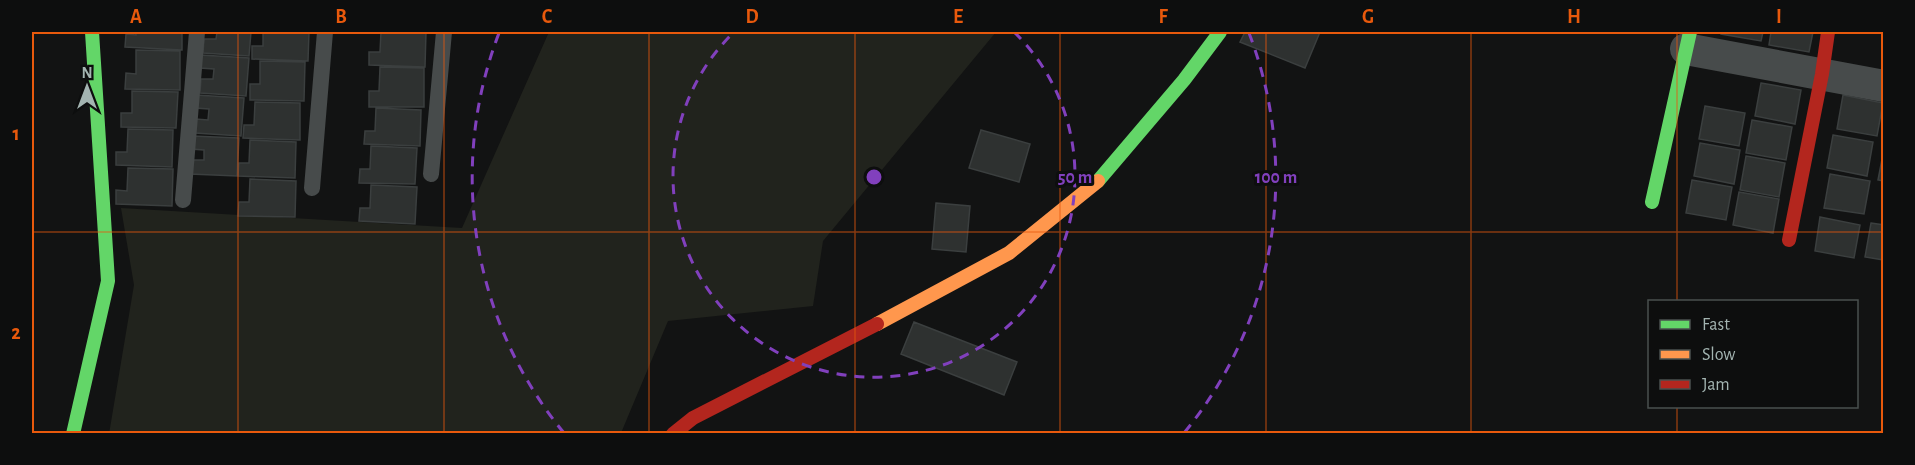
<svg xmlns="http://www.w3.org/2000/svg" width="1915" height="465" viewBox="0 0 1915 465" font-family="'Alegreya Sans',sans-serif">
  <rect width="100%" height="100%" fill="#121313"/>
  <path fill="#21231d" d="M549,32h447l-173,209 -10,65 -145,15 -47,112 -512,1 25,-149 -13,-77 341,20z"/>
  <path fill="#2e3130" stroke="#3b3f3f" stroke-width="1.5" d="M136,32h46v18l-57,-3 1,-13 10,1z
    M217,32h34l-2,24 -46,-3 1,-14h12z
    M263,32h46l-1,29 -56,-2v-13h11z
    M381,32h45l-1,35 -56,-2v-13h11z
    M1245,32h75l-15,36 -65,-26z
    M1721,32h42l-2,9 -40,-7z
    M1771,32h42l-4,20 -40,-7z
    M136,50l44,1v39l-55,-1 1,-16 10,1z
    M201,55l48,3 -3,38 -46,-3 1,-14h12l1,-10 -14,-1z
    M260,61l45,1 -1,39 -54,-1v-16h10z
    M380,67l44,1v39h-55v-16h10z
    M1761,83l40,7 -6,34 -40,-8z
    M132,91l46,1 -2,36 -55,-1v-14h11z
    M196,95l48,3 -3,38 -46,-3 1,-14 12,1 1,-11 -14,-1z
    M1843,95l40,8 -6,33 -40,-7z
    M255,102l45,1v37l-57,-2 1,-13h10z
    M1705,106l40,7 -6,33 -40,-7z
    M376,108l45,2 -1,36 -56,-2 1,-13h10z
    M1752,120l40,7 -6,33 -40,-7z
    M128,129l45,1 -1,37 -56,-2v-13h11z
    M981,130l49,14 -11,38 -50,-14z
    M1833,135l40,7 -6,34 -40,-8z
    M192,136l47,2 -2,38 -47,-2 2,-14h12v-10l-13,-1z
    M250,140l46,2 -1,36 -57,-2 1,-13h10z
    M1700,143l40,7 -6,34 -40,-8z
    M371,146l46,2 -2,36 -56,-1 1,-14h10z
    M1884,149v32l-6,-1z
    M1746,156l39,7 -6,34 -39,-7z
    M128,168l45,1 -1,37 -56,-2v-14l11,1z
    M1830,174l40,7 -6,33 -40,-6z
    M250,179l46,2 -1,36 -57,-1 1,-14h10z
    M1692,180l40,7 -6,33 -40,-7z
    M371,185l46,2 -2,37 -56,-3 1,-13h10z
    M1739,192l40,7 -6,34 -40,-8z
    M936,203l34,3 -4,46 -34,-3z
    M1820,217l40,8 -6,33 -39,-7z
    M1871,223l13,2v35l-19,-3z
    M914,322l103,40 -13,33 -103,-41z"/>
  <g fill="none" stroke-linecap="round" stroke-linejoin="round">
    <path stroke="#474b4b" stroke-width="16" d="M431,174l13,-142
      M312,188l13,-156
      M183,200l14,-168"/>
    <path stroke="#474b4b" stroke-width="32" d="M1686,49l198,37"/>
    <path stroke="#63d668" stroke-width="14" d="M1098,181l86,-101 36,-48
      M1652,202l38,-170
      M73,434l35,-153 -16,-249"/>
    <path stroke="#ff974d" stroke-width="14" d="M877,324l132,-71 89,-72"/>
    <path stroke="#b3261e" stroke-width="14" d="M1789,240l33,-166 6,-42
      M673,434l20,-16 184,-94"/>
  </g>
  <path fill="none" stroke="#e8590c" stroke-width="1.5" stroke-opacity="0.55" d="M238,32v402M444,32v402M649,32v402M855,32v402M1060,32v402M1266,32v402M1471,32v402M1677,32v270M32,232h1852M1677,406v28"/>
  <g fill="none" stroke="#8140bd" stroke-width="3" stroke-dasharray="10 8">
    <path d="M1014 32A201 201 0 1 1 734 32"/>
    <path d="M564 433A402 402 0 0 1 499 33M1249 33A402 402 0 0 1 1184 433"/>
  </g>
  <circle cx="874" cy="177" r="9" fill="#8140bd" stroke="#0d0e0e" stroke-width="3"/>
  <g font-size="18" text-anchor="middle" font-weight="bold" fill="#8140bd" stroke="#0d0e0e" stroke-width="6" stroke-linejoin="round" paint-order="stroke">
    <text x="1075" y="183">50 m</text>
    <text x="1276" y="183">100 m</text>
  </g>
  <rect width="1915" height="465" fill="none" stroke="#0d0e0e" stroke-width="66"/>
  <rect x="1648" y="300" width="210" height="108" fill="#0d0e0e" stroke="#49504f" stroke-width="1.5"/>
  <rect x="1660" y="320" width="30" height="9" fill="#63d668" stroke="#49504f" stroke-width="1.5"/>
  <text x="1702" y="330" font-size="18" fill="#a3b4b1">Fast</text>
  <rect x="1660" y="350" width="30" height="9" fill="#ff974d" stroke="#49504f" stroke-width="1.5"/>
  <text x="1702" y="360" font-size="18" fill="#a3b4b1">Slow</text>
  <rect x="1660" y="380" width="30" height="9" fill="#b3261e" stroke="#49504f" stroke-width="1.5"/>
  <text x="1702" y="390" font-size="18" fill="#a3b4b1">Jam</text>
  <g transform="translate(87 87)" stroke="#0d0e0e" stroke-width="4.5" paint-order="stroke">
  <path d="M0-4.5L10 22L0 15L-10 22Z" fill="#a3b4b1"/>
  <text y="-9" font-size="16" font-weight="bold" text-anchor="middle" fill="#a3b4b1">N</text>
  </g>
  <rect x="33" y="33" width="1849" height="399" fill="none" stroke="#e8590c" stroke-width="2"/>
  <g font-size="20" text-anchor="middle" font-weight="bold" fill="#e8590c">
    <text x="136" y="23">A</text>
    <text x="341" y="23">B</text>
    <text x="547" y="23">C</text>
    <text x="752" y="23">D</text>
    <text x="958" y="23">E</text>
    <text x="1163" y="23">F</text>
    <text x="1368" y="23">G</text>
    <text x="1574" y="23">H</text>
    <text x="1779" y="23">I</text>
    <text x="16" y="140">1</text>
    <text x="16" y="339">2</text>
  </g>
</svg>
